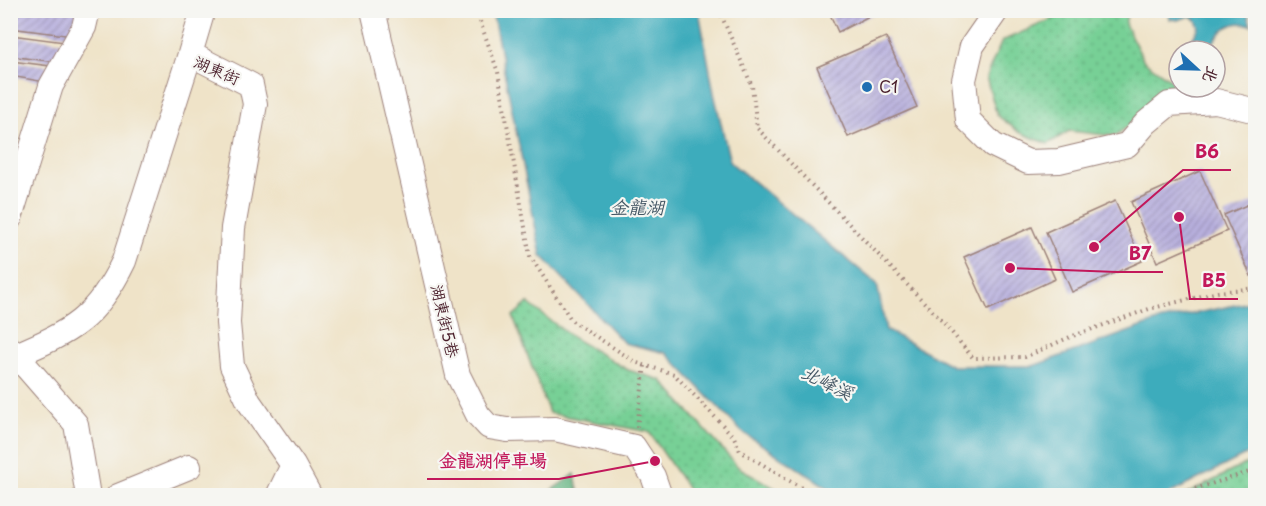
<svg xmlns="http://www.w3.org/2000/svg" width="1266" height="506" viewBox="0 0 1266 506" font-family="'Playpen Sans','LXGW WenKai TC',sans-serif">
  <defs>
    <pattern id="green-dots" width="8" height="8" patternUnits="userSpaceOnUse" patternTransform="scale(1.5)"><rect width="8" height="8" fill="#77d096"/><path d="M2 2h.1M6 6h.1" fill="none" stroke="#68b281" stroke-width="1.8" stroke-linecap="round"/></pattern>
    <pattern id="forest-crowns" width="20" height="18" patternUnits="userSpaceOnUse" patternTransform="scale(1.5)"><rect width="20" height="18" fill="#61b27f"/><path d="M2 6a3 3 0 1 1 6 0M12 15a3 3 0 1 1 6 0" fill="none" stroke="#529068"/></pattern>
    <pattern id="building-hatch" width="6" height="6" patternUnits="userSpaceOnUse" patternTransform="scale(1.5)"><rect width="6" height="6" fill="#b8b0de"/><path d="M-1 1l2-2M0 6l6-6M5 7l2-2" fill="none" stroke="#988fb4"/></pattern>
  </defs>
  <rect width="100%" height="100%" fill="#f6f6f2"/>
  <filter id="ink" filterUnits="userSpaceOnUse"><feTurbulence type="fractalNoise" baseFrequency=".0167" numOctaves="2"/><feDisplacementMap in="SourceGraphic" scale="12" xChannelSelector="R" yChannelSelector="G"/><feConvolveMatrix kernelMatrix="1 2 1 2 8 2 1 2 1" color-interpolation-filters="sRGB"/></filter>
  <filter id="wash" filterUnits="userSpaceOnUse"><feTurbulence type="fractalNoise" baseFrequency=".008" numOctaves="4" result="noise"/><feDisplacementMap in="SourceGraphic" scale="24" xChannelSelector="R" yChannelSelector="G"/><feGaussianBlur stdDeviation="1.35" result="paint"/><feColorMatrix in="noise" values="0 0 0 0 0 0 0 0 0 0 0 0 0 0 0 0 0 1.4 0 .05"/><feComposite in="paint" operator="in"/></filter>
  <g filter="url(#wash)">
    <rect width="100%" height="100%" fill="#efe3c8"/>
    <path fill="url(#green-dots)" stroke="#607860" stroke-width="1.5" d="M1128,10l-3,14 19,37 31,22 -21,13 -17,23 -22,17 -46,-5 -21,13 -29,-12 -22,-17 -11,-38 16,-36 68,-30z
      M528,303l45,35 55,32 33,10 77,87 49,28h-95l-43,-63 -100,-19 -36,-97z
      M1255,459v27l-11,9h-59z"/>
    <path fill="url(#forest-crowns)" stroke="#566855" stroke-width="1.5" d="M575,474l4,21h-35z"/>
    <path fill="#3eacbc" stroke="#446674" stroke-width="1.5" d="M492,11h207l15,82 16,69 147,122 9,46 66,36h81l125,-45 97,-20v149l-88,45h-328l-97,-63 -76,-79 -42,-10 -83,-88z
      M1167,11h80l4,14c-22,-7 -31,7 -42,23l-8,1 -7,-4 -2,-5 7,-13 -3,-7 -6,-4 -12,4 -8,-1z"/>
    <g id="blocks">
      <path fill="url(#building-hatch)" d="M10,10h60l9,1 -6,25 -63,-8z
        M828,10h53l-43,22z
        M11,35l54,7 -10,20 -45,-6z
        M886,37l31,70 -69,30 -31,-70z
        M11,61l39,5 -5,16 -35,-6z
        M1200,171l27,60 -70,31 -26,-60z
        M1115,201l27,60 -70,31 -26,-60z
        M1256,201v73l-5,2 -27,-61z
        M1032,227l23,52 -67,31 -24,-53z"/>
    </g>
  </g>
  <g filter="url(#ink)">
    <use href="#blocks" fill-opacity="0" stroke="#9c817a" stroke-width="1.5"/>
    <g fill="none" stroke-linecap="round" stroke-linejoin="round">
      <g stroke="#9c817a" stroke-width="26">
        <path id="minor" d="M373,10l85,365 20,40 11,12 18,3 48,-1 79,18 19,29 7,20
          M997,10l-25,36 -8,34 4,40 25,25 35,17 31,-1 68,-16 19,-22 23,-19 47,-3 40,10
          M190,54l13,-44
          M10,218l41,-132 33,-59 4,-17
          M10,349l6,6c56,-24 80,-36 108,-94l66,-207 61,31 4,19 -22,124 -5,95 4,43 17,36 44,63 17,31
          M16,355l60,69 12,72
          M118,496l71,-29
          M278,496l15,-31"/>
      </g>
      <path stroke="#9c817a" stroke-width="4" stroke-dasharray="1.5 4.5" stroke-linecap="butt" d="M476,10l22,62 32,184 42,65 65,42 37,11 60,63 6,14 75,45
        M719,10l33,76 5,42 186,194 30,36 52,-1 45,-20 79,-28 69,-17 38,-4
        M637,427l8,-62
        M1172,496l84,-26"/>
      <use href="#minor" stroke="#fff" stroke-width="24"/>
    </g>
  </g>
  <circle fill="#1f6fb2" stroke="#f6f6f2" stroke-width="2" cx="867" cy="87" r="6"/>
  <g text-anchor="middle" stroke-width="4.5" stroke-linejoin="round" paint-order="stroke">
    <g font-size="16" fill="#4a1f2b" stroke="#f6f6f2">
      <text transform="translate(217 70) rotate(23)" y="6">湖東街</text>
      <text transform="translate(445 321) rotate(77)" y="6">湖東街5巷</text>
    </g>
    <g font-size="16" fill="#4a1f2b" stroke="#f6f6f2" text-anchor="start">
      <text x="879" y="93">C1</text>
    </g>
    <g font-size="18" font-style="italic" fill="#455765" stroke="#f6f6f2">
      <text x="637" y="214">金龍湖</text>
      <text transform="translate(827 383) rotate(26)" y="6">北峰溪</text>
    </g>
  </g>
  <path fill="none" stroke="#c2185b" stroke-width="2" d="M1094 247L1183 170H1231M1010 268L1117 272H1163M1179 217L1190 299H1238M655 461L559 479H427"/>
  <g fill="#c2185b" stroke="#f6f6f2" stroke-width="2">
    <circle cx="1094" cy="247" r="6"/>
    <circle cx="1010" cy="268" r="6"/>
    <circle cx="1179" cy="217" r="6"/>
    <circle cx="655" cy="461" r="6"/>
  </g>
  <g font-size="18" text-anchor="middle" font-weight="bold" fill="#c2185b" stroke="#f6f6f2" stroke-width="4.5" stroke-linejoin="round" paint-order="stroke">
    <text x="1207" y="158">B6</text>
    <text x="1140" y="260">B7</text>
    <text x="1214" y="287">B5</text>
    <text x="493" y="467">金龍湖停車場</text>
  </g>
  <rect width="1266" height="506" fill="none" stroke="#f6f6f2" stroke-width="36"/>
  <g transform="translate(1197 69) rotate(112)"><circle r="28" fill="#f6f6f2" stroke="#b1a0a2" stroke-width="1.5"/>
  <path d="M0-4.5L10 22L0 15L-10 22Z" fill="#1f6fb2"/>
  <text y="-9" font-size="16" font-weight="bold" text-anchor="middle" fill="#4a1f2b">北</text>
  </g>
</svg>
